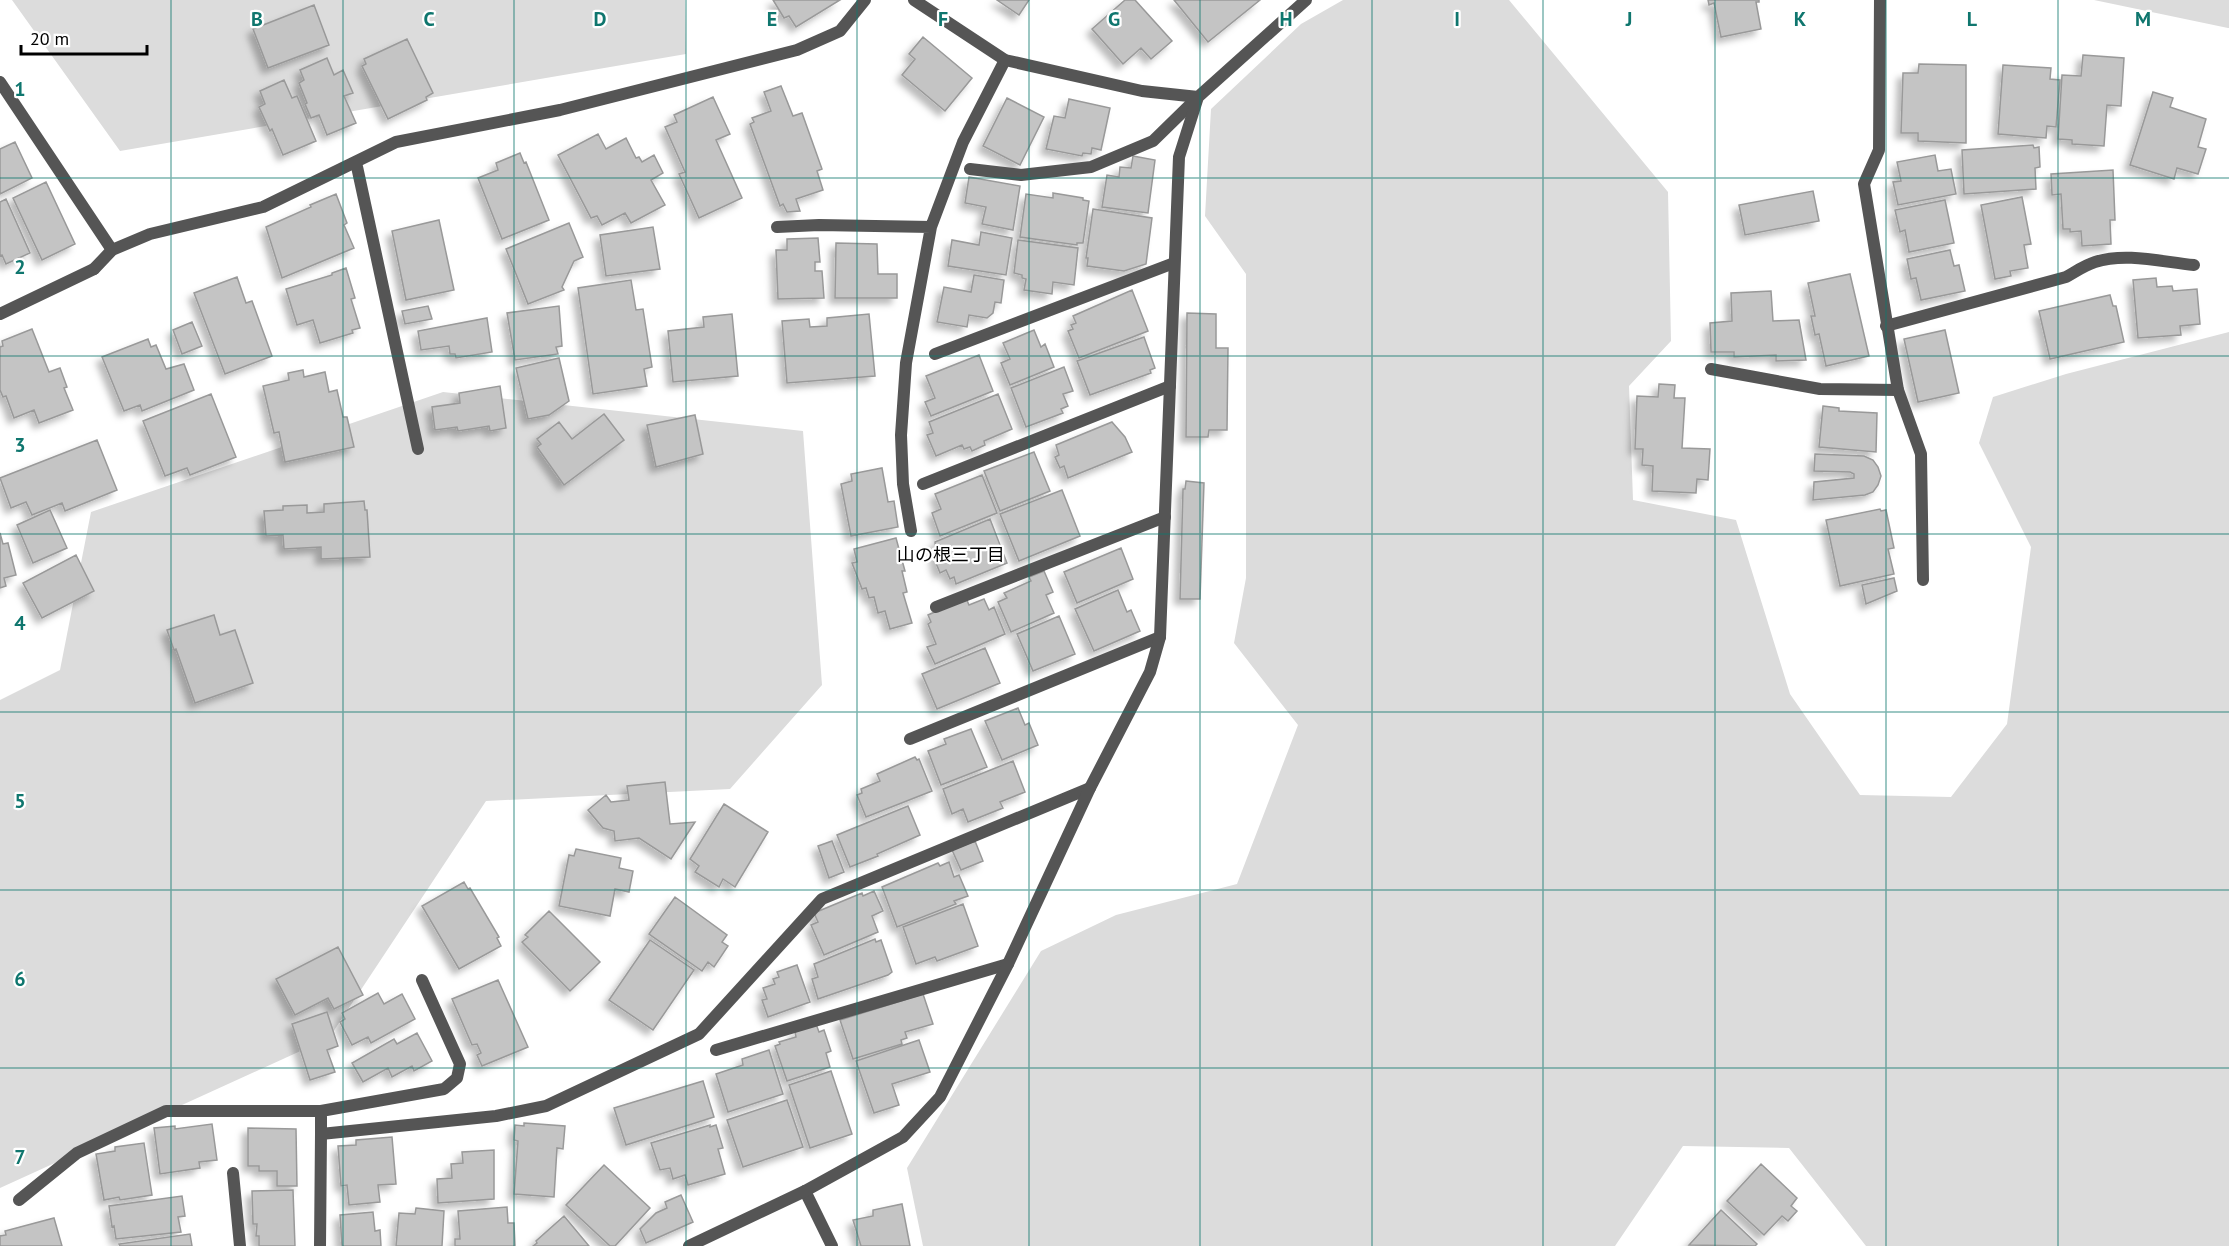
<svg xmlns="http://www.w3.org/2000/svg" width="2229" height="1246" viewBox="0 0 2229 1246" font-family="'PT Sans','Noto Sans JP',sans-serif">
  <defs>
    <filter id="shadow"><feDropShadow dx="-5.5" dy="5.5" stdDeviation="3" flood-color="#0004"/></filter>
  </defs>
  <rect width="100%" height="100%" fill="#fff"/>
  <path fill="#dcdcdc" d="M12,0h673l1,54 -566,97z
    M1343,0h166l159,192 3,149 -42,45 4,114 103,20 54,174 70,101 91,2 56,-73 24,-177 -52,-104 14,-46 73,-23 163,-42v914h-363l-77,-98 -106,-2 -68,100h-692l-16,-78 134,-217 75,-36 121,-31 61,-159 -64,-82 12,-65v-304l-41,-58 6,-107 90,-85z
    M2094,0h135v28h-1z
    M443,392l360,39 19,254 -92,104 -244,12 -157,237 -329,150v-488l60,-30 31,-158z"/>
  <path fill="#c4c4c4" stroke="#999" stroke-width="1.5" filter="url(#shadow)" d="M773,0h67l-44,27 -7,-11 -5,2z
    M997,0h32l-10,15z
    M1125,0h10l37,41 -21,18 -10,-11 -18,16 -31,-35z
    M1174,0h86l-52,42z
    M1708,0h51v2h-3l5,27 -40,8 -7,-34 -5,2z
    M314,5l15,40 -61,23 -15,-39z
    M923,37l49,41 -27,33 -43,-36 13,-16 -6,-5z
    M407,39l26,54 -7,4 1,3 -39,19 -26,-53 4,-2 -2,-5z
    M2083,55l41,3 -3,48 -14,-1 -3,41 -32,-2v-4l-14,-1 4,-64 19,1z
    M327,58l7,17 9,-5 10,23 -9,3 12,27 -29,12 -8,-20 -8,3 -6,-14 2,-1 -8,-20 5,-3 -4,-10z
    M1919,64l47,1v78l-48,-2v-8h-17l2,-60h15z
    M2003,65l48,3 -1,11 10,1 -4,47 -9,-1 -1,12 -48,-4z
    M284,80l8,18 5,-2 19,45 -33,14 -11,-26 -2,2 -11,-24 6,-3 -5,-13z
    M781,86l12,30 9,-3 20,56 -5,2 6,19 -27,9 4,12 -13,1 -4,-8 -3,2 -30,-82 4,-2 -2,-4 19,-7 -7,-19z
    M2153,92l20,6 -3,9 36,12 -8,28 8,2 -8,25 -21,-6 -3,11 -44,-14z
    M713,97l17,37 -14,6 26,58 -43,20 -20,-44 6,-2 -20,-45 12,-5 -3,-7z
    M1007,98l37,19 -24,48 -37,-19z
    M1069,99l41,9 -9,42 -9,-2 -1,6 -8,-1 -1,3 -36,-7 8,-33 11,2z
    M598,134l8,15 20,-11 10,20 3,-1 3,5 12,-7 9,18 -12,7 14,25 -34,18 -6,-10 -23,12 -5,-9 -6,2 -33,-63z
    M15,142l17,36 -32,16v-45z
    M2033,145l1,3 5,-1 1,20 -5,1 1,21 -72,5 -2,-44z
    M520,153l4,10 2,-1 23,58 -47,19 -24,-61 20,-8 -2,-7z
    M1935,155l3,16 13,-2 5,25 -58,11 -5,-23 8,-1 -4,-19z
    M1133,156l22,4 -7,53 -46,-6 5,-32 12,2 1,-10 11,1z
    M2113,170l2,50h-5l1,24 -29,2 -1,-15 -11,1v-3h-7l-2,-35 -9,1 -1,-21z
    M969,177l51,9 -7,44 -31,-6 4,-17 -21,-4z
    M46,182l29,62 -33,16 -29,-62z
    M1813,191l6,30 -74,14 -6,-30z
    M1053,193l30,5v2l6,1 -6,42h-6v2l-57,-8 6,-43 27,4z
    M336,194l11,29 -3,2 10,23 -72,30 -16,-51 45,-20 -1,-2z
    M2022,197l9,47 -7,1 4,23 -18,3 1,5 -16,3 -14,-74z
    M6,199l24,54 -24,11 -4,-9 -2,1v-54z
    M1945,200l9,43 -45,9 -4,-22 -5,2 -5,-22z
    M1093,209l59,9 -6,46 -22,7 -37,-5 1,-8h-2z
    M439,220l15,70 -48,10 -14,-69z
    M569,223l14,34 -9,4 -12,26 2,3 -36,14 -22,-55z
    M653,227l7,42 -54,7 -6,-41z
    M981,232l31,6 -6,37 -58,-9 4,-26 27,5z
    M818,238l2,24h-5v9h7l2,27 -46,1 -2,-49h11v-11z
    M1018,240l60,8 -4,37 -21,-3 -1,12 -28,-4 2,-11 -4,-1v-3l-8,-2z
    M836,243l41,1 1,30h19v24h-62z
    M1950,250l4,16 5,-1 6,26 -44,9 -5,-22 -5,1 -4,-20z
    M346,268l9,30 -4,1 9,29 -8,2 1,3 -33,10 -7,-23 -16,5 -11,-36 46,-14v-2z
    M1850,274l19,82 -43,10 -7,-32 -4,1 -4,-19h4l-7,-33z
    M974,275l30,5 -3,23 -6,-1 -2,11 -6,5 -18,-3 -2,12 -30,-5 7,-35 27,5z
    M237,277l9,26 6,-2 20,55 -47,18 -31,-81z
    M2156,278l1,9 15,-1 1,5 24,-2 3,35 -20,2 1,9 -43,3 -5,-58z
    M631,280l5,30 7,-1 9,58 -8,2 3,17 -54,8 -15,-106z
    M1132,290l16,41 -69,27 -11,-27 5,-2 -2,-4 5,-2 -3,-7z
    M1771,291l2,30 26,-1 7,40 -30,1v-6l-42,2v-5h-23l-1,-29 22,-2 -1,-28z
    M2110,295l3,11h3l8,36 -74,17 -11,-48z
    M428,306l4,13 -27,5 -3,-13z
    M559,306l3,40 -6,1 2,7 -43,6 -8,-47z
    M1187,313l29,1v34h12l-1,82h-18l-1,7h-22z
    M732,314l6,62 -65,6 -5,-51 36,-4 -1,-10z
    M869,314l6,62 -88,7 -5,-62 27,-2 1,8 17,-1v-8z
    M487,318l5,34 -36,6 -1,-4h-5l-1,-8 -28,4 -3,-19z
    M192,322l10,24 -20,8 -9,-24z
    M32,329l17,43 11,-4 7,19 -3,1 9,22 -34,13 -5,-13 -20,8 -8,-22 -3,1 -3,-7v-43l3,-1 -1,-5z
    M1034,330l7,17 4,-3 9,23 -44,18 -9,-22 9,-4 -7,-16z
    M1945,330l14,63 -41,9 -14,-63z
    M1144,337l11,31 -5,2 1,3 -61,22 -13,-34z
    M148,339l3,8 5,-2 10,24 18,-5 10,26 -52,21 -2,-6 -16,6 -22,-54z
    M979,355l14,36 -62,25 -6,-14 10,-4 -9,-22z
    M559,358l10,43 -20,14 -21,4 -12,-51z
    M1064,367l9,24 -10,3 5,12 -7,3 2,4 -37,14 -15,-39z
    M303,370l1,7 21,-5 4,20 8,-2 6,27h4l7,30 -69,15 -6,-30 -5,1 -11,-47 26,-6 -1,-7z
    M1659,384l16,1 -1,13h11l-3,50 28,1 -2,31 -11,-1 -1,14 -44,-2 1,-25 -11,-1 1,-16h-8l2,-53 21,1z
    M500,386l6,42 -16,3 -1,-5 -31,5 -1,-4 -22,3 -3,-23 28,-4 -1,-10z
    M211,394l25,63 -46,18 -3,-7 -22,8 -22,-55z
    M998,394l14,35 -28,12 1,4 -13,6 -2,-4 -6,2 -2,-4 -26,11 -9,-21 6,-2 -4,-11z
    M1823,406l16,2v3l38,2 -1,39 -57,-5z
    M604,414l20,26 -60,45 -27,-38 4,-3 -4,-5 22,-17 13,17z
    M695,415l8,39 -47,13 -9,-42z
    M1112,422l13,15 7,15 -64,26 -4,-12 -4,2 -5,-11 4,-2 -3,-10z
    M97,440l20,50 -52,21 -3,-8 -30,12 -6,-13 -15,6 -11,-30z
    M1034,452l16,39 -50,20 -16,-40z
    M1815,454l49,2 9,4 5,7 3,9 -3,9 -5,7 -8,3 -52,5 1,-18 40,-4v-4l-4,-2 -36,-1z
    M882,468l6,34 6,-1 4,26 -47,9 -10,-52 11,-3 -1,-7z
    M982,475l15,38 -57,23 -8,-23 9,-4 -6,-15z
    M1186,481l18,2 -4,116h-20l3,-110h2z
    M1062,490l18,46 -61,25 -19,-47z
    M364,501l1,9h2l3,47 -49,2v-12l-37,2 -1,-14 -17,1 -2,-25 19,-1v-4l24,-1v8l17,-1v-8z
    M1880,509l1,2 5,-1 8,38 -6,1 6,25 -54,12 -14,-66z
    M50,510l17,38 -34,15 -16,-38z
    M990,519l17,44 -51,21 -2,-7 -4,2 -4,-9 -6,3 -4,-10 -1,-21z
    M0,533l3,11 5,-1 8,32 -12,3 2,8 -6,2z
    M896,538l9,33h-3l5,21 -4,1 9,30 -22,6 -5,-18 -7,2 -4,-16 -5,1 -3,-10 -4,1 -10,-26 5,-1 -3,-13z
    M1121,548l12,31 -56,24 -13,-31z
    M76,555l18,36 -52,27 -19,-35z
    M1044,571l9,21 -7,3 8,18 -43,19 -13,-30 9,-4 -3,-5 27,-12 -2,-4z
    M1894,578l3,13 -31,13 -4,-19z
    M1118,590l9,22 4,-2 9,21 -46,20 -19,-42z
    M966,598l3,7 15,-6 5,11 5,-3 11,27 -70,30 -8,-17 9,-3 -8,-20 3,-2 -3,-7z
    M214,615l6,20 15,-5 18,53 -58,20 -19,-54 -2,1 -7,-20z
    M1059,616l16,38 -42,17 -16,-37z
    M985,648l15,35 -63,26 -15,-35z
    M1018,708l7,17 4,-2 9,22 -36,15 -17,-39z
    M971,729l16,38 -46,18 -13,-34 18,-7 -2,-5z
    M915,757l2,3 2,-1 13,32 -66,26 -9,-22 5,-2 -1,-4 19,-8 -3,-7z
    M1013,761l12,31 -25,10 3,6 -35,14 -5,-13 -11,5 -9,-25z
    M665,782l5,42 25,-2 -24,37 -32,-21 -24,3 -1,-10 -11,-3 -15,-18 18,-15 5,7 18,-2 -2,-14z
    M724,804l44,28 -33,55 -12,-8 -4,8 -24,-15 4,-6 -9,-7z
    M908,806l12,29 -43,19 1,2 -28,11 -13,-32z
    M832,841l12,31 -15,6 -11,-32z
    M975,841l8,20 -22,9 -9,-20z
    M576,849l45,9 -2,10 14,3 -4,21 -14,-3 -5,27 -51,-10 10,-51 5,1z
    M949,862l5,15 5,-2 9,21 -14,5 2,3 -59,23 -15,-40 56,-24 2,3z
    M464,882l4,7 2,-1 29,49 -2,1 4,8 -42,23 -37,-63z
    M874,891l9,20 -11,5 6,16 -54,23 -13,-30 7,-3 -4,-9 48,-20 1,3z
    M675,897l52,38 -5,7 6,4 -14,21 -6,-5 -6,9 -53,-37z
    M963,904l15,42 -41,15 -2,-4 -19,7 -13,-37z
    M549,911l51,51 -30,29 -48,-49 6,-5 -3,-2z
    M875,939l1,3 5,-2 11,32 -4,3 -70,24 -6,-20 6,-2 -4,-13z
    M650,940l44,30 -41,60 -44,-30z
    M338,947l25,48 -29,14 -6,-11 -33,17 -19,-36z
    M797,965l13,37 -42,15 -6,-17 5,-1 -4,-11 12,-4 -2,-5 6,-2 -2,-5z
    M498,980l30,67 -46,19 -5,-11 4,-2 -4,-9 -5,1 -20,-46z
    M378,993l6,11 18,-10 13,25 -44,24 -3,-6 -16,8 -12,-23 5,-3 -3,-6z
    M923,994l10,30 -28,8 2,6 -6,2 1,4 -49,15 -13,-39z
    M327,1012l11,34 -11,4 8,22 -25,8 -18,-56z
    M816,1024l3,8 5,-2 7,21 -5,2 4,14 -43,14 -12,-35 5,-2 -1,-2 17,-5 -1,-5z
    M417,1033l15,28 -18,10 -2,-5 -20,11 -4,-9 -25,14 -11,-19 42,-24 3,5z
    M919,1040l11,32 -38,12 7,21 -25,8 -18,-52z
    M769,1050l14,44 -55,18 -12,-38 27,-9 -1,-6z
    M831,1071l21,63 -42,14 -21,-63z
    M703,1081l11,36 -88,28 -12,-37z
    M787,1100l16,47 -60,20 -16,-47z
    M524,1123l41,3 -2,23 -6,-1 -3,49 -40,-3 4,-53 -4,-1 1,-15 9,1z
    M212,1124l5,36 -18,2 1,6 -40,6 -6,-46 21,-2v3z
    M710,1125v2l6,-2 7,23 -5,1 7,25 -37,11 -3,-10 -12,4 -3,-11 -10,2 -9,-27z
    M248,1128l48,1 1,57h-20v-15h-18v-5h-11z
    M392,1137l4,47 -18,1 2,17 -31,3 -2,-20 -6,1 -3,-40 18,-1v-5z
    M144,1143l8,52 -32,5 -1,-3 -15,3 -8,-46 19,-3v-4z
    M494,1150v49l-56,4 -1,-24 15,-1 -1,-14 12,-1 -1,-11z
    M1761,1164l36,34 -6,8 6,5 -9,10 -6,-5 -18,19 -37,-34z
    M604,1165l46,43 -35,38h-5l-44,-41z
    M293,1190l2,56h-36v-10h-3l1,-12h-4l-1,-33z
    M681,1195l12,27 -47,21 -6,-14 16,-16 11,-5 -2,-6z
    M182,1196l3,20 -7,1 3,15 -65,7 -2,-13 -2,1 -3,-21z
    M902,1204l8,42h-49l-8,-26 20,-4v-6z
    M507,1207l1,16h6l1,23h-60v-7h5l-2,-28z
    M416,1208l28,3 -2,35h-46l3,-33 16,1z
    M1721,1210l36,34 -2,2 -66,-1z
    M373,1212l2,19 5,-1 1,16h-39l-2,-31z
    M564,1216l25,30h-56l4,-3 -1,-2z
    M54,1218l8,28h-62v-10l6,-1 -1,-4z
    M190,1234l2,12h-72l-1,-2z"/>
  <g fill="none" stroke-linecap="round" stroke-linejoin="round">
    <path stroke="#555" stroke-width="12" d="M0,82l112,168
      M970,169l51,6 70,-8 62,-26 45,-44
      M777,227l42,-2 112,2
      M0,314l94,-45
      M1886,326l180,-49c9,-5 19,-12 29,-15 31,-10 67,0 99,3
      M935,354l239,-91
      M1711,369l109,20 78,1
      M923,484l247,-98
      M911,531l-8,-47 -2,-49 5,-72 25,-136 32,-85 42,-82
      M936,607l229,-90
      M910,739l250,-102
      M716,1050l292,-86
      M321,1111l123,-22 13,-11 3,-14 -38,-84
      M233,1173l7,73
      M805,1191l27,55
      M19,1200l58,-47 89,-42h155v23
      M320,1246l1,-112 175,-18 50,-10 153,-72 123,-135 268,-111"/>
    <path stroke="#555" stroke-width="12" d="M914,0l91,60 137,31 56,6
      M1880,0l-1,150 -15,34 34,206 23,64 2,126
      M356,162l62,287
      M94,269l18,-19 38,-16 113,-27 133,-65 164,-32 237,-60 43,-19 25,-31
      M689,1246l116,-55 98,-54 37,-40 68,-133 82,-176 60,-116 10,-35 19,-480 19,-60 108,-97"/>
  </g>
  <path fill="none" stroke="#0f766e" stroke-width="1.5" stroke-opacity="0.55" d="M171,0v1246M343,0v1246M514,0v1246M686,0v1246M857,0v1246M1029,0v1246M1200,0v1246M1372,0v1246M1543,0v1246M1715,0v1246M1886,0v1246M2058,0v1246M0,178h2229M0,356h2229M0,534h2229M0,712h2229M0,890h2229M0,1068h2229"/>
  <g text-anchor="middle" stroke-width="4.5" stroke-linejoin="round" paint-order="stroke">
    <g font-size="18" fill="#000" stroke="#fff">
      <text x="951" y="561">山の根三丁目</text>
    </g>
  </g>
  <g font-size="20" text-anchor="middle" font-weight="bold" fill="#0f766e" stroke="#fff" stroke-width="4.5" stroke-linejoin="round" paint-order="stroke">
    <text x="257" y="26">B</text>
    <text x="429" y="26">C</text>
    <text x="600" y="26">D</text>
    <text x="772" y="26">E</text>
    <text x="943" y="26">F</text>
    <text x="1114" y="26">G</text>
    <text x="1286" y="26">H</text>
    <text x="1457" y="26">I</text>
    <text x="1629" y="26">J</text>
    <text x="1800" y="26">K</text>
    <text x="1972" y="26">L</text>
    <text x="2143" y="26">M</text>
    <text x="20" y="96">1</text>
    <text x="20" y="274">2</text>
    <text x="20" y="452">3</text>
    <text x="20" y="630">4</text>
    <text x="20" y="808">5</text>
    <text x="20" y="986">6</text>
    <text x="20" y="1164">7</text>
  </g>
  <path d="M21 45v9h126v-9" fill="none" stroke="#000000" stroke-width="3"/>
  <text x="30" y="45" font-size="18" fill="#000000" stroke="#ffffff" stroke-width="4.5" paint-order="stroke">20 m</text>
</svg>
